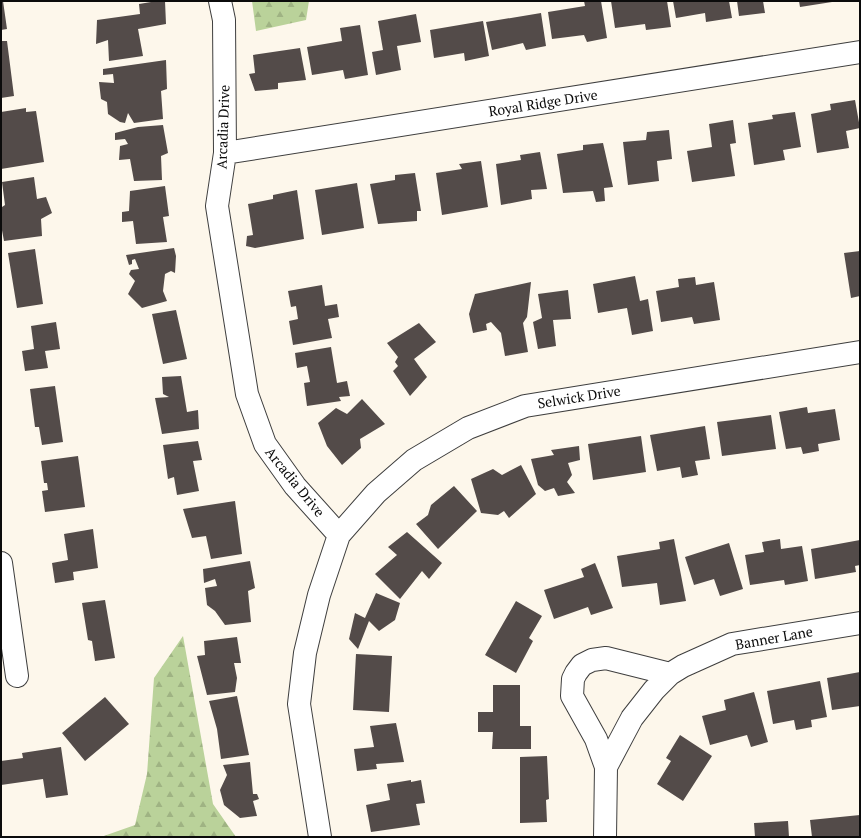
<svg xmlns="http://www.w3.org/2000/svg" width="861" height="838" viewBox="0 0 861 838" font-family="'PT Serif',serif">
  <defs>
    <pattern id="forest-firs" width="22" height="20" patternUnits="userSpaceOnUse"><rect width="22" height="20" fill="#bad29a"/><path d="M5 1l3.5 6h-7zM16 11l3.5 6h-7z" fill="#9fb383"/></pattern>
  </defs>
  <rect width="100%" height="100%" fill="#fdf7eb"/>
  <path fill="url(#forest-firs)" d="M252,1h57l-3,19 -50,11z
    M183,636l30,168 23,33h-135l34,-12 12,-51 7,-96z"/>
  <path fill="#534b49" d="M1,1h2l4,28 -6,1z
    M157,1h8l1,23 -28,5 5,27 -34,5 -1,-21 -12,4 1,-24 43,-6 -1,-10z
    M584,1h17l6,37 -20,4 -3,-7 -32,4 -4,-27 37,-6z
    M611,1h56l4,26 -25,3 -1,-6 -30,4z
    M673,1h56l3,17 -26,4 -1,-9 -29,5z
    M737,1h26l2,12 -26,3z
    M799,1h33v1l-32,5z
    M541,13l5,33 -20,4 -3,-7 -31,7 -6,-28z
    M416,14l5,28 -24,4 4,24 -25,5 -4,-23 11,-2 -5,-29z
    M483,21l6,35 -24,5 -1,-8 -30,5 -4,-28z
    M360,25l8,50 -23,4 -2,-9 -31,5 -5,-28 35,-6 -2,-13z
    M1,41h6l7,55 -13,2z
    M300,48l6,32 -28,3v6l-23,2 -6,-17 6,-1 -2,-18z
    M166,60l1,29 -6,2 2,28 -29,4 -6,-10 -3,10 -5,-1 -12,-8 -1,-12 -6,-3 -2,-17 15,1 -1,-9 -10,1v-6z
    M855,100l5,28 -14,3 3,17 -32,5 -6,-39 20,-4 -1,-6z
    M26,108v4l10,-1 8,51 -43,7v-57z
    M795,112l6,35 -18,3 2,10 -31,5 -6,-42 25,-4 -1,-4z
    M733,120l3,23 -6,1 5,32 -43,6 -5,-31 25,-4 -3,-23z
    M163,125l5,28 -7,3 1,24 -28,1 -4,-22 -11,1 1,-14 8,-2 -3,-5 -10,1v-7l23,-6z
    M669,130l3,29 -15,2 2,20 -31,4 -5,-43 23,-2 1,-8z
    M603,143l10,44 -9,1 1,13 -9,1 -3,-11 -30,2 -6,-39 26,-4v-5z
    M540,152l7,37 -16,1 1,9 -31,6 -5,-41 25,-4 -1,-5z
    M481,161l7,46 -46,8 -6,-42 26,-4 -3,-5z
    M415,173l6,38h-4v10l-39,3 -8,-40 25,-4v-5z
    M34,177l3,22 9,-2 6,16 -11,6 1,17 -38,5 -3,-16 1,-18 3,-2 -3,-23z
    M357,183l7,45 -42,7 -7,-45z
    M165,186l4,30 -6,1 4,25 -31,2 -3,-23 -11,1v-10l7,-1 1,-20z
    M297,190l7,49 -49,9 -9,-2 1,-10 6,-1 -5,-31 25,-5v-4z
    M174,248l2,8 -1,17 -4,-2 -6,3 -2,17 4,10 -25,7 -14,-14 7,-13 -6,-7 2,-4 8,-1 -4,-10 -3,1v4l-3,1 -3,-10z
    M35,249l8,55 -26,4 -9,-55z
    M860,251v45l-9,2 -7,-45z
    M635,276l5,25 8,-2 5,32 -21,4 -5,-27 -29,5 -5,-29z
    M695,277l1,8 18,-3 6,38 -26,4 -2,-7 -31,5 -5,-31 23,-4 -1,-8z
    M531,282l-4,35 -4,6 5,29 -23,4 -4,-23 -10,-11 -5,2 1,6 -14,3 -4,-19 6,-20z
    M322,285l3,21 12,-2 2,13 -11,2 4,19 -39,7 -4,-24 9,-2 -2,-13 -5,1 -3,-16z
    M568,290l3,29 -18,1 3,26 -18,3 -5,-27 9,-4 -4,-24z
    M176,310l11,49 -24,5 -11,-50z
    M56,322l4,27 -15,2 3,17 -23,3 -3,-20 12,-2 -3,-23z
    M419,323l17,19 -22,17 13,18 -17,19 -17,-25 5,-5 -3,-4 3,-5 -11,-14z
    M331,347l6,36 10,-2 3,15 -11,1 2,4 -34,5 -3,-23 6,-1 -3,-16 -10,2 -2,-15z
    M181,376l6,36 11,-2 1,19 -37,5 -7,-36 14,-1 -6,-3 -1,-17z
    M55,386l8,56 -21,3 -3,-18h-4l-5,-38z
    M362,399l23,25 -25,15 1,9 -19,17 -15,-19 -9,-23 18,-15 11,6z
    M807,407l1,6 27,-4 5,31 -22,4 1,7 -16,3 -2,-7 -15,2 -7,-37z
    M771,415l5,34 -54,7 -5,-34z
    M705,426l5,33 -15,2 3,14 -16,3 -2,-11 -23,4 -7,-36z
    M641,436l5,36 -53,8 -5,-36z
    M198,441l4,19 -9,1 6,30 -22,4 -3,-18 -6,2 -5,-34z
    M579,446l1,14 -12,3 4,12 -5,7 8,11 -17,3 -4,-8 -9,3 -7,-6 -7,-26 23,-4 -3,-5z
    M78,456l7,51 -40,5 -3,-21 6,-1 -1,-7h-3l-3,-22z
    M521,465l15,29 -27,24 -5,-7 -6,4 -17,-2 -10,-34 22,-10 9,6z
    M454,486l23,25 -39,38 -22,-25 12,-9 3,-10z
    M235,501l7,53 -31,5 -5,-23 -14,2 -9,-29z
    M93,529l5,39 -25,4 1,8 -19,3 -3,-20 16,-3 -4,-26z
    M407,532l35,31 -13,16 -7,-8 -22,28 -25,-25 22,-19 -9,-8z
    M674,539l12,62 -26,4 -3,-22 -35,4 -5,-31 43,-7 -1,-7z
    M780,539l1,10 21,-3 6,35 -23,4 -1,-5 -34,5 -5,-30 19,-3 -2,-10z
    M860,540v25l-5,1 1,6 -41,7 -4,-30z
    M729,543l14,46 -23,7 -6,-17 -20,6 -9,-28z
    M250,561l5,27 -7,3 3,31 -26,3 -10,-14 -8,-6 -2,-17 12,-2 -2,-7 -11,4 -1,-14z
    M595,563l18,45 -22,7 -3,-8 -34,12 -10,-29 40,-13 -3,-8z
    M376,593l24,10 -5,17 -16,11 -10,-10 -11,28 -9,-10 6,-26 10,5z
    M105,600l10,58 -20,3 -3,-20 -4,-1 -6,-37z
    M516,601l26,15 -13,22 4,3 -17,32 -31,-18z
    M237,637l4,26h-7l3,15 -2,14 -28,3 -10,-39 8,-1 -1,-14z
    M356,654l36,2 -3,56 -36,-2z
    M860,672v34l-28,4 -5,-32z
    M820,681l7,36 -16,3 1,7 -16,3 -2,-10 -21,4 -6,-33z
    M493,685h27v41h11v23h-39l1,-17h-15v-20h15z
    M754,692l14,50 -17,5 -4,-12 -37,10 -8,-29 24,-6 -2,-10z
    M237,696l12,59 -28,4 -4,-30 -8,-28z
    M105,697l24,27 -44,37 -23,-28z
    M396,723l8,39 -28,2 1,5 -20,2 -3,-22 20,-2 -4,-21z
    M680,735l32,21 -29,45 -26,-17 14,-23 -5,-3z
    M61,747l7,48 -22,3 -3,-19 -42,6v-24l22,-3 -1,-5z
    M547,756l2,43 -3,1 1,22 -27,1v-66z
    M250,762l3,32h4l2,5 -6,2 4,15 -17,2 -16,-13 -4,-15 7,-15 -4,-10z
    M411,780v2l10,-2 4,23 -9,1 4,21 -49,7 -5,-27 24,-5 -3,-16z
    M860,815v22h-48l-2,-17z
    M788,821l1,16h-34l-1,-14z"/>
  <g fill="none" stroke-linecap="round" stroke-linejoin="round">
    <g stroke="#3e3e3e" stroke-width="24">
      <path id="minor" d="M220,1l4,19 1,133 -8,53 30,188 18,50 30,42 44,49
        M225,153l635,-101
        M1,563l16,113
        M606,767l-10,-28 -24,-43 1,-17 3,-6 6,-8 10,-5 14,-2 64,16
        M320,837l-21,-133 6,-51 14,-58 20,-60 37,-42 38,-33 54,-32 57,-22 335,-54
        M605,837l1,-70 26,-49 22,-28 16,-16 13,-8 49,-22 128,-21"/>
    </g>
    <use href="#minor" stroke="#fff" stroke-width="22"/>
  </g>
  <g text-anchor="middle" stroke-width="4" stroke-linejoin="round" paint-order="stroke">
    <g font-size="14" fill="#0b0b0b" stroke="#fff">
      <text transform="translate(543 103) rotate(-9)" y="5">Royal Ridge Drive</text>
      <text transform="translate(223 127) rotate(-88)" y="5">Arcadia Drive</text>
      <text transform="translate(579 397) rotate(-9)" y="5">Selwick Drive</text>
      <text transform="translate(295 482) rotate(51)" y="5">Arcadia Drive</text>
      <text transform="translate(774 638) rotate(-10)" y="5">Banner Lane</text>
    </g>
  </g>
  <rect width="861" height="838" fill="none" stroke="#0b0b0b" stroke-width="4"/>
</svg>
